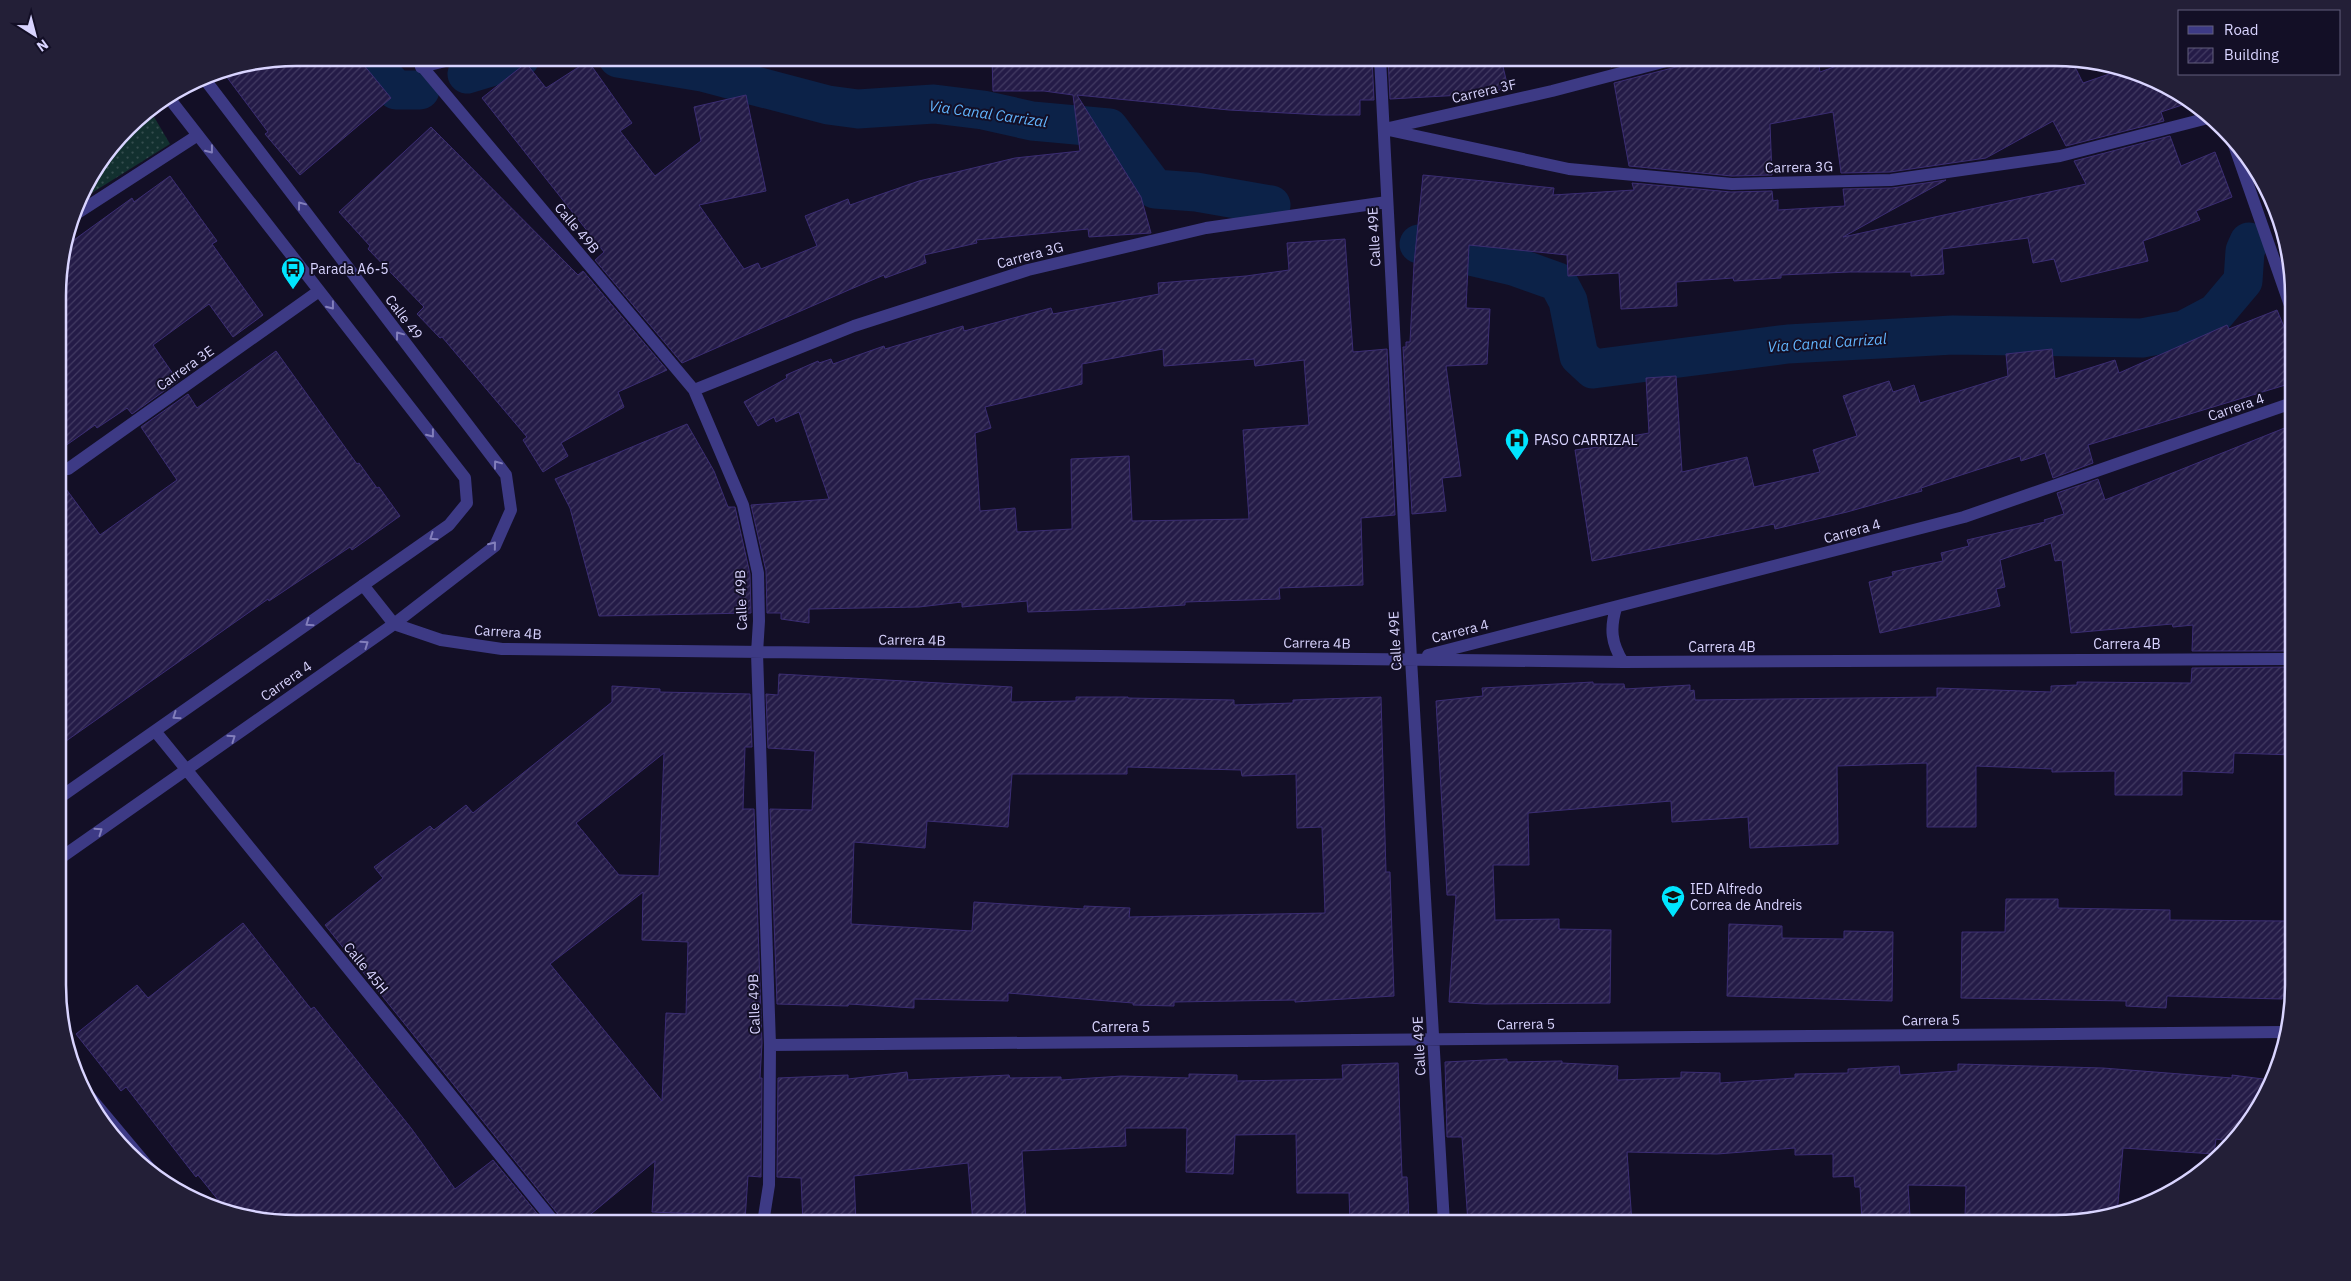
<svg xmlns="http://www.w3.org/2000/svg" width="2351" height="1281" viewBox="0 0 2351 1281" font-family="'IBM Plex Sans',sans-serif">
  <defs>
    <pattern id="park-dots" width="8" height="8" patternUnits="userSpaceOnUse" patternTransform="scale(1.25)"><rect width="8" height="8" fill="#12302f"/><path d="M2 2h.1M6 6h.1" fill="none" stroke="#344d4e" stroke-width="1.8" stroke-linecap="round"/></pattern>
    <pattern id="building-hatch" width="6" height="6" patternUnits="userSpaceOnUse" patternTransform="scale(1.25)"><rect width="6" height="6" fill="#241b47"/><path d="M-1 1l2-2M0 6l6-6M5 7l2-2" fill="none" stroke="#433b63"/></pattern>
  </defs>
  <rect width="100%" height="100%" fill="#130f26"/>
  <path fill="url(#park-dots)" d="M150,110l20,34 -91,57 3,-10 57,-74z"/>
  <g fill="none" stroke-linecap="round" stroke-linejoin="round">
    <path stroke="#0c2248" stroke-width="39" d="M367,58l29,32h24
      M618,58l84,14 126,33 30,4 76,-5 49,6 49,11 77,7 46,61 41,3 75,13
      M467,74l53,-16
      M1419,244l94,22 45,16 10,19 11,55 14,13 195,-25 165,-9 189,3 42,-8 32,-17 27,-32 2,-30 4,-9"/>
  </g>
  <path fill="url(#building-hatch)" stroke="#3b2d73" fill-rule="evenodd" d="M296,58h62l33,40 -91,77 -35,-41 3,-2 -45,-60z
    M992,58h380l2,42h-14v15h-37l-94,-5 -152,-15 64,102 10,36 -62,4 -1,-8 -112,11 1,3 -53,12 2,8 -41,15 -1,-3 -33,14 -169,74 -87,-103 9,-8 -122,-154 44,-35 20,25 42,-27 44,62 -12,8 35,45 46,-35 -7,-34 52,-12 20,96 -67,14 45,64 14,-6 3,6 56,-23 -12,-30 43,-17 2,6 69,-24 96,-23 65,-7 -7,-56 -29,-4h-51z
    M1388,58h113l7,30 -27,6 -91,5z
    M1609,58h39l-37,9z
    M1686,58h19v2l113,-2 2,14 39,-14h196l17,3 11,22 32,-11 46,10 30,20 -30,10 3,9 -98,25 -13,-25 -67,37 -96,14 -49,1 -8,-61 -63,12 2,51 -40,1 -103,-10 -15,-83 66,-17 4,-3z
    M431,127l147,148 5,-4 84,99 -49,22 6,15 -63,36 7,13 -25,16 -20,-32 4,-3 -85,-100 -2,1 -23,-24 7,-7 -56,-58 2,-3 -31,-34z
    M2170,136l11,30 34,-14 17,45 -36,14 4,9 -57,21 5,20 -87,21 -7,-23 -21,4 -5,-25 -86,11 2,25 -33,2v-4h-62l-68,3v3l-47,3 -1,-3 -57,4 1,24 -56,3 -2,-36 -51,3 -1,-21 -98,-10 -3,63 24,1 -3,55 -41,2 15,110 -19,2 4,33 -34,3 -9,-167h3v-5h4l4,-78 9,-89 131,13 -1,7 81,-5 -2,-7 99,9 41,-1 1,10 5,-1v10l67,-4 -2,-17 49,-1 54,-8 -103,57 243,-53 -12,-23z
    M170,176l47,65 -5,3 51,71 -30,22 -24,-33 -56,41 25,36 -46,33 -5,-6 -30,20 -2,-3 -37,26v-171l9,-35 65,-47 2,4z
    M1345,239l8,113 34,-3 8,166 -34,3 2,67 -84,3 1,11 -95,3v3l-49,3 -108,4 -1,-11 -65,6v-5l-43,5 -110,2v14l-28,-4v-6h-14l-1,-42 -15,-66 78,-6 -30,-87 -23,10 -2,-5 -16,9 -14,-24 43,-24 -1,-3 32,-14 1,2 12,-4 2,5 51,-18 1,3 78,-23 1,5 87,-23 2,6 106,-20 -1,-11 88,-7 43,-6 -2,-27zM1163,349l1,17 90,-7 1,7 49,-6 5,65 -66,5 6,89 -117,2 -3,-65 -58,3 1,70 -55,3 -2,-24 -35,3 -5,-78 16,-5 -6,-21 97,-23v-20z
    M2277,310l15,36v37l-204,62 5,18 -40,15 -8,-25 -24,8 -1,-5 -99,32 1,3 -75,21 -72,17 -1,-5 -182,37 -17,-111 23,-3 -1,-5 52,-9 -3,-55 30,-2 6,96 65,-15 7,30 66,-15 -7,-22 44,-14 -14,-40 46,-15 4,11 21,-7 6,18 88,-27 -2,-22 46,-5 3,30 60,-19 4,13 108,-48 2,4z
    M276,351l81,113 2,-1 18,25 2,-1 21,29 -48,34 -2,-3 -81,54 -1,-2 -209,147 -1,-268 42,57 77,-55 -36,-53 47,-33 9,14z
    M687,424l27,47 14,36h7l15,67 1,39 -152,3 -29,-108 -15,-29z
    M2292,425l1,226h-101l1,-26 -20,2 -1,-3 -101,9 -9,-73 -7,1 -4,-18 -51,17 5,27 -9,2 4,17 -120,27 -11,-51 24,-6 -1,-4 51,-11 -2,-8 28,-7 -2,-6 78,-18 -1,-2 20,-6 -7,-21 41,-14 7,21z
    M2293,667v88l-59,-2 -1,20 -51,-2v24h-67v-24l-63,1v-3l-76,-3v61h-49v-64l-90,3 1,78 -88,4 -2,-31 -76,5 -1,-21 -143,12 1,52h-36l2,55 64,-1v10l52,1 -1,73 -125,1 -36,-2 7,-107h-9l-11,-194 47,-5 -1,-8 111,-6v2h31l1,5 65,-4v6l4,-1 1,10 242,-3v-9l114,4v-6l26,-1v-3l114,1 1,-15z
    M779,674l233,13 -1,15 65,-1v-4h52v1l106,2v5l59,-2v-3l88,-3 5,175h4l4,124 -99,6v-2l-121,2v4l-41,-1v-2l-125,-10v8l-94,-2v9l-65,-4 -1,2 -71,-2 -7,-195 42,1 3,-59 -47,-3 -2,-54 12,1zM1127,767l114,3 1,6 54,-2 1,54 25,-1 3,86 -196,4 1,-9 -46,-2v3l-110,-7 -2,29 -121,-7 3,-82 71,6 2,-27 81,6 4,-53h115z
    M612,686l48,3v3l90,2 2,53h-7l-2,62h11l8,234 -2,35h2l-1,99 -13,-1 -3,44 -47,-3v-3l-46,-2 3,-51 -75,62h-17l-2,-5 -236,-293 58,-47 -9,-11 56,-41 4,4 32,-25 7,8 139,-111zM664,753l-5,123 -40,-1 -43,-52zM643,892l-1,48 46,2 -2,72 -20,-1 -4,88 -112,-137z
    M2006,899h52v9l112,2v10l115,1v3h8l1,61 -3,11h-9v3l-115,-3 -1,12 -40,-2v-5l-165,-3 1,-66h43z
    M243,923l68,86 3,-2 97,121 44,61 38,-29 52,63 -249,1 -73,-18 -25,-31 -2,2 -70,-90 -5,4 -45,-57 61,-49 11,13z
    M1729,924l53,2v12l62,1v-8l49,1 -1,69 -165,-5z
    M1507,1059v3l55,-1v2l56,3 -1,14 64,-2v-6l39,1v10l75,-5v-4l53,-1v-4l51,-3 1,9 58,-4v-7l145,4 129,10v-3l39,5 -2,11 -34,51 -19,-3 -2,15 -91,-6 -6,66 -47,9h-101v-7h-4l1,-30 -58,-1 2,31 -48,4 -2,-33h-5l-1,-11 -21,1v-23l-38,1v-7l-78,6 -90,-2 5,71h-164l-6,-86h-15l-2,-75z
    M1398,1063l4,114h5l2,46h-59l-1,-30h-52l-1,-59 -61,1 -2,39 -47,-2 1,-44h-62l1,18 -104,5 4,72h-53l-5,-60 -114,13 2,47h-53l-2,-45 -24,-1 1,-99 70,-3v4l59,-7 1,8 101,-5 1,3 51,-1v3l61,-4 67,2v-4l48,1v6l106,-2 -1,-14z"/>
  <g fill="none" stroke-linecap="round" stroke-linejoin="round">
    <path stroke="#3d3a85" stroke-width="12" d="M415,58l279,332 49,115 15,68 1,48 -2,32 13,392 -1,140 -6,38
      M1380,58l31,601 33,564
      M421,67l37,-9
      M1389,128l163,-37 126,-33
      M1384,129l185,40 163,15 159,-4 169,-24 152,-39
      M2232,139l60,172
      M76,214l122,-79
      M694,390l160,-64 174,-56 178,-42 181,-26
      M68,469l251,-178
      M363,585l31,39 47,16 61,9 1121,13 670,-3
      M1616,608c-6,20 -5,35 7,54
      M1428,655l536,-138 328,-114
      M155,731l400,492
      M59,798l390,-273 18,-22 -2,-25 -296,-380
      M59,859l335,-235 101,-78 16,-36 -5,-35 -303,-398
      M770,1045l1513,-13
      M90,1097l67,80"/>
  </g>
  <defs><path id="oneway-chevron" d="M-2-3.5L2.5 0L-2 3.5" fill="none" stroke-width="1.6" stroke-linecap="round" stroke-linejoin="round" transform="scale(1.25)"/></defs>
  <g stroke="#837fbc">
    <use href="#oneway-chevron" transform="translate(210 150) rotate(52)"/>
    <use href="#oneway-chevron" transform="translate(301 205) rotate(-127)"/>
    <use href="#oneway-chevron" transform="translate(331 306) rotate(52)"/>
    <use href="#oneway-chevron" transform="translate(399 335) rotate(-127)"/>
    <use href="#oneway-chevron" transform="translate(431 434) rotate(52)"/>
    <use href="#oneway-chevron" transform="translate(497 464) rotate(-127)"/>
    <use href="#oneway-chevron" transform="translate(433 537) rotate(145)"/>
    <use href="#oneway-chevron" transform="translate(493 545) rotate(-51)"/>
    <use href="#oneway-chevron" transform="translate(309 623) rotate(145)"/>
    <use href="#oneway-chevron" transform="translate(365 644) rotate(-35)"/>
    <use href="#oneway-chevron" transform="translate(176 716) rotate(145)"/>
    <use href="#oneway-chevron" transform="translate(232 738) rotate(-35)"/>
    <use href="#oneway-chevron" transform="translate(99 831) rotate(-35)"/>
  </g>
  <defs>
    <g id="bus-pin" transform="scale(1.25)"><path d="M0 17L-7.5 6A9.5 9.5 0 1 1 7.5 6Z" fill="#00e5ff" stroke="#130f26"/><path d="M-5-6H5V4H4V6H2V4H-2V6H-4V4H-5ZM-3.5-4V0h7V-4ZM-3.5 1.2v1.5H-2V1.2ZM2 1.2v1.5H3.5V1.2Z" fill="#111"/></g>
    <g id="hospital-pin" transform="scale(1.25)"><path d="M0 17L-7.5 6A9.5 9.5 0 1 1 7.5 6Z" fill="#00e5ff" stroke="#130f26"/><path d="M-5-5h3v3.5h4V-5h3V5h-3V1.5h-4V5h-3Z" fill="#111"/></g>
    <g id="school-pin" transform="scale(1.25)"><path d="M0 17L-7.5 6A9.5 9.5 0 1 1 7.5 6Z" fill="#00e5ff" stroke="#130f26"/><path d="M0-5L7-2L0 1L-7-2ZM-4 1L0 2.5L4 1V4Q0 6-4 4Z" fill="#111"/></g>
  </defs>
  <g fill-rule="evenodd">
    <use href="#bus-pin" x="293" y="269"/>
    <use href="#hospital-pin" x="1517" y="440"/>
    <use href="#school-pin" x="1673" y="897"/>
  </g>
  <g text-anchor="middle" stroke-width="4" stroke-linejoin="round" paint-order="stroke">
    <g font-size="14" fill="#d9d4ff" stroke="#130f26">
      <text transform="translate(1484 91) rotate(-13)" y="5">Carrera 3F</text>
      <text transform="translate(1799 167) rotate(-1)" y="5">Carrera 3G</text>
      <text transform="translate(577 228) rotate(50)" y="5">Calle 49B</text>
      <text transform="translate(1374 237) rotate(-93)" y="5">Calle 49E</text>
      <text transform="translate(1030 255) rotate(-15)" y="5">Carrera 3G</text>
      <text transform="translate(404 317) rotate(53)" y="5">Calle 49</text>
      <text transform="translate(185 368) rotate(-35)" y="5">Carrera 3E</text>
      <text transform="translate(2236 407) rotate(-19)" y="5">Carrera 4</text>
      <text transform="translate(1852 531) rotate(-15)" y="5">Carrera 4</text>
      <text transform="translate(741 600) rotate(-92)" y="5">Calle 49B</text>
      <text transform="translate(1460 631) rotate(-14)" y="5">Carrera 4</text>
      <text transform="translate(508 632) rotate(4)" y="5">Carrera 4B</text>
      <text transform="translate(912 640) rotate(1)" y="5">Carrera 4B</text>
      <text transform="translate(1395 641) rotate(-93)" y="5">Calle 49E</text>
      <text transform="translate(1317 643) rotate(1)" y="5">Carrera 4B</text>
      <text x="2127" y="649">Carrera 4B</text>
      <text x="1722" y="652">Carrera 4B</text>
      <text transform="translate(286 681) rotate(-35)" y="5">Carrera 4</text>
      <text transform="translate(366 968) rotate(51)" y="5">Calle 45H</text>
      <text transform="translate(754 1004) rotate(-92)" y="5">Calle 49B</text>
      <text transform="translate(1931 1020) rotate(-1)" y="5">Carrera 5</text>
      <text transform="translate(1526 1024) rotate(-1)" y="5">Carrera 5</text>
      <text x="1121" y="1032">Carrera 5</text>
      <text transform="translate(1419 1046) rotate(-93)" y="5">Calle 49E</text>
    </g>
    <g font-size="14" fill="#d9d4ff" stroke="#130f26" text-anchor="start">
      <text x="310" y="274">Parada A6-5</text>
      <text x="1534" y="445">PASO CARRIZAL</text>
      <text x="1690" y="894">IED Alfredo<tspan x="1690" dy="16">Correa de Andreis</tspan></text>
    </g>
    <g font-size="15" font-style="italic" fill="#62b6ff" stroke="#130f26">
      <text transform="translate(988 114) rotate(8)" y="5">Via Canal Carrizal</text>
      <text transform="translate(1827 343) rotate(-4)" y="5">Via Canal Carrizal</text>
    </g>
  </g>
  <path d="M0 0H2351V1281H0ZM296 66H2055A230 230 0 0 1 2285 296V985A230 230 0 0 1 2055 1215H296A230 230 0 0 1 66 985V296A230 230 0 0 1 296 66Z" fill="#231f37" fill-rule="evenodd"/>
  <path fill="none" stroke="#d9d4ff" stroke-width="2.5" d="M296 66H2055A230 230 0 0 1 2285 296V985A230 230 0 0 1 2055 1215H296A230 230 0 0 1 66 985V296A230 230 0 0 1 296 66Z"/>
  <rect x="2178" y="10" width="162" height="65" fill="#130f26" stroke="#625e7d"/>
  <rect x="2188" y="26" width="25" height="8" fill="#3d3a85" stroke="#625e7d"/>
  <text x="2224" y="35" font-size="15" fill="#d9d4ff">Road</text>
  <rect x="2188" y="48" width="25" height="15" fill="url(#building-hatch)" stroke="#625e7d"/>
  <text x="2224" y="60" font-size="15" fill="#d9d4ff">Building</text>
  <g transform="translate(35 35) rotate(144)" stroke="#130f26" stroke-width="4" paint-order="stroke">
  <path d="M0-4L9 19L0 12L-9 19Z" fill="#d9d4ff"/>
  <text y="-8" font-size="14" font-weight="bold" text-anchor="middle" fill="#d9d4ff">N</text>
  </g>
</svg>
